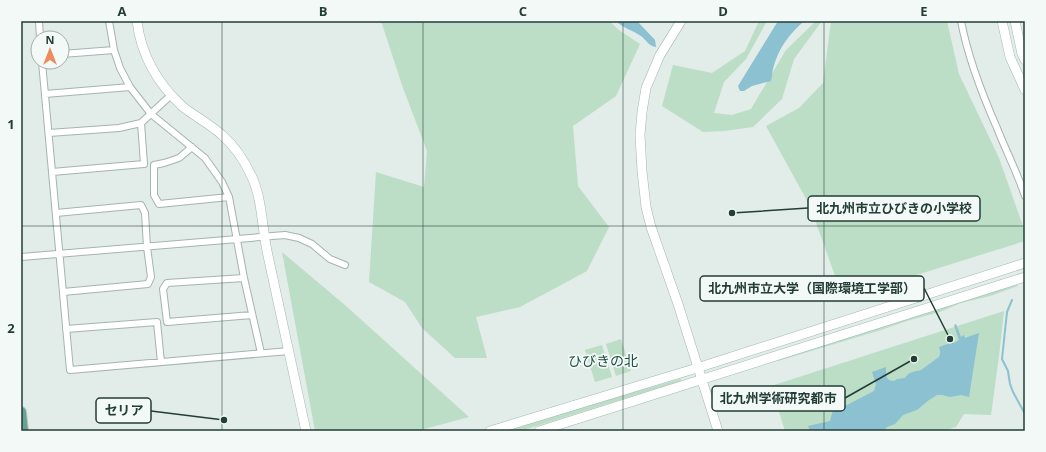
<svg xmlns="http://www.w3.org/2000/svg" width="1046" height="452" viewBox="0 0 1046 452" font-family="'Open Sans','Noto Sans JP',sans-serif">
  <rect width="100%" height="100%" fill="#e2ece8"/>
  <path fill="#bcddc6" d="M381,21h228l10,9 21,14 -24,52 -43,30 5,60 31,41 -22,44 -67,36 -44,10 11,41h-32l-33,-30 -17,-26 -36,-20 7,-110 48,15 3,-36 -24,-63z
    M759,21h8l-21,38 -22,23 -10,31 18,2 19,-6 35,-59 30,-29h6l-28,38 -12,40 -29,28 -29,4 -21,1 -41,-26 11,-41 39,8 33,-22z
    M831,21h116l12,53 40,84 26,74v9l-182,57 -33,-92 -44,-80 33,-18 24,-25z
    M282,252l64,54 123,111 -52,14h-102z
    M1016,284l2,2 -28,10 -29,7 -21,9 -30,8 -29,10 -103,31 -1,-3z
    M1004,311l-5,45 -8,59 -27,-1 -8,13 -13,4h-158l-14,-45z
    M621,339l10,32 -15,5 -10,-32z
    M602,345l10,32 -17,5 -10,-32z
    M680,379h1v2l-161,50h-17l121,-38 28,-6z"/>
  <path fill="#8bc1d0" d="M616,21h20l2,1 17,18 1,7c-7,-1 -10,-7 -15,-11 -9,-6 -18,-8 -25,-15z
    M778,21h26c-16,15 -25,26 -31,48 -1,4 -1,8 -2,12l-19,5 -8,5h-4l-2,-5z
    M956,324l5,13 3,-2 1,3 14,-5 -10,64 -8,-2 -11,2 -8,-2h-5l-8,5 -12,10 -14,5 -8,9 -8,3 -3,4h-74l-2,-5 22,-5 3,-11 -7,-7 7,-9 8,6 3,4 3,1 27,-14 2,-7 -4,-12 14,-5c0,7 -1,14 8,14l3,-2 8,-1c4,-7 10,-6 16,-8 2,-1 16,-12 18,-13 1,-2 1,-4 1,-6l-1,-4 14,-5 1,1 5,-3 -5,-15z"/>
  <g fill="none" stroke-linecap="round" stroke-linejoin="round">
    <path stroke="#8bc1d0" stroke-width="2" d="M1012,300l-5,12 -5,47 6,12 2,13 3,8 12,22"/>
    <g stroke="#a5b4af" stroke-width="8">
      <path id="street" d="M39,21l1,17
        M109,21l5,29 6,18 10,19 21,27 54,44 17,24 7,15 15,81 17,75
        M961,21c7,37 21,73 36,107 9,23 20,44 28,68
        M62,54l52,-4
        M42,62l28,308 219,-19
        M45,94l85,-7
        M49,133l70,-5 22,-5 30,-28
        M192,147l-13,11 -15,5 -10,2v30l5,9 70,-7
        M52,172l92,-8 -3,-41
        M56,213l85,-8 4,8 2,34 4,30 -3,7 -85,8
        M21,257l264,-22 14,3 13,6 18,15 15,6
        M244,278l-77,5 -4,6 4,33 85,-7
        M66,329l91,-7 4,40"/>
    </g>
    <g stroke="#a1b8b1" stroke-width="10">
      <path id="secondary" d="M137,21c4,34 21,63 46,86 13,10 27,17 39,28 13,11 23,27 30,42 10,22 10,50 15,74 13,60 26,120 39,180
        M681,21l-21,34 -14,33 -4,24 -2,23 2,36 4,36 5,20 27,77 40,127
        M1002,21l8,36 15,33
        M1015,21l7,33 3,6
        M490,431l207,-63 328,-105
        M539,431l486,-154"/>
    </g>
    <g stroke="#c1c9c7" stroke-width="12">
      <path id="primary" d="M21,412l2,19"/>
    </g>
    <use href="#street" stroke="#fff" stroke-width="6"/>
    <use href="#secondary" stroke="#fff" stroke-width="9"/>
    <use href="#primary" stroke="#68a195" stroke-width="10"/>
  </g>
  <path fill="none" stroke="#233d37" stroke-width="1" stroke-opacity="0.55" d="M222,21v410M423,21v410M623,21v410M824,21v410M21,226h1004"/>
  <g text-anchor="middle" stroke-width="3.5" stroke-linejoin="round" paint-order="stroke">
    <g font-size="14" fill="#1f4f46" stroke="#f3f9f6">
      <text x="603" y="366">ひびきの北</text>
    </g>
  </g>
  <path fill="none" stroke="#233d37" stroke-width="1.5" d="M732 213L808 208M950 339L924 288M914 359L845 398M224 420L151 411"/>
  <g fill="#233d37" stroke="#f3f9f6" stroke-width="1.5">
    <circle cx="732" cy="213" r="4"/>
    <circle cx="950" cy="339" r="4"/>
    <circle cx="914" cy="359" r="4"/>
    <circle cx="224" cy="420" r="4"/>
  </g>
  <g fill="#f3f9f6" stroke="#233d37" stroke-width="1.5">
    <rect x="808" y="196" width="172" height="25" rx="4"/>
    <rect x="700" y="276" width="224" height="25" rx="4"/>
    <rect x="712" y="386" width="133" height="25" rx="4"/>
    <rect x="96" y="398" width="55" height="25" rx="4"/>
  </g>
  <g font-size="13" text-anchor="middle" font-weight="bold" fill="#233d37">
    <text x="894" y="213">北九州市立ひびきの小学校</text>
    <text x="812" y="293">北九州市立大学（国際環境工学部）</text>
    <text x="778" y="403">北九州学術研究都市</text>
    <text x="124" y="415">セリア</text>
  </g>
  <rect width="1046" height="452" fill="none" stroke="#f3f9f6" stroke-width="44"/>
  <g transform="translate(50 50)"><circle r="19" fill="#f3f9f6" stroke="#a0aeaa"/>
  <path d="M0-3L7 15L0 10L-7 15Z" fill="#ef8a5d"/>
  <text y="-6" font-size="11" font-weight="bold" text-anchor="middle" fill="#233d37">N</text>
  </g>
  <rect x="22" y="22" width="1002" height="408" fill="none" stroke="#233d37" stroke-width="1.5"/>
  <g font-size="13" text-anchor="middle" font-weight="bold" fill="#233d37">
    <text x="122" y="16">A</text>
    <text x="323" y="16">B</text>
    <text x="523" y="16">C</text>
    <text x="723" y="16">D</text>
    <text x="924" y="16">E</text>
    <text x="11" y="129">1</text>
    <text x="11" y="333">2</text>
  </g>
</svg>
